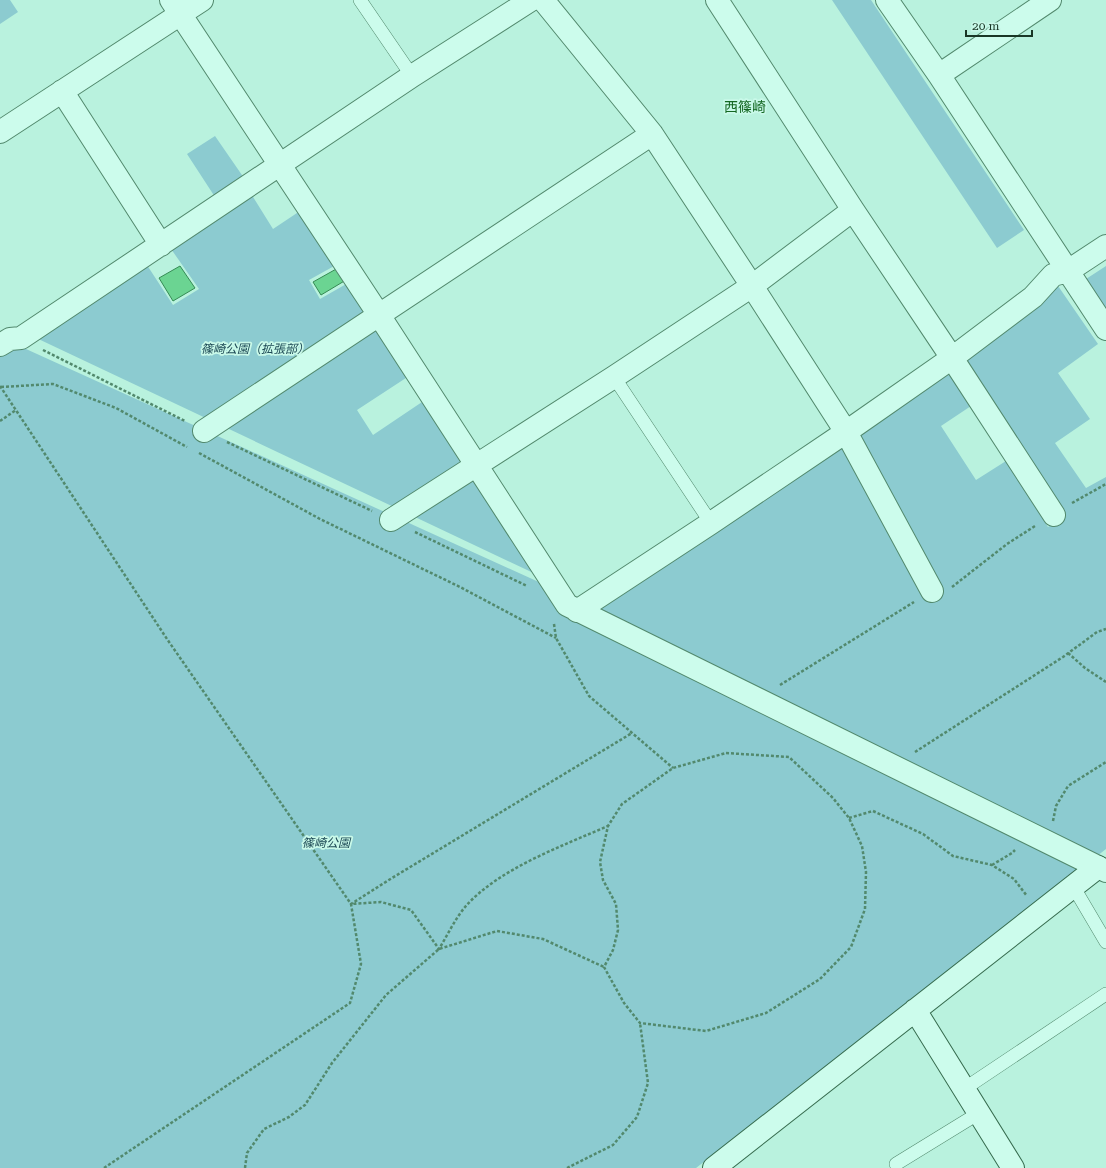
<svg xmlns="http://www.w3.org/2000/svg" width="1106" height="1168" viewBox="0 0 1106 1168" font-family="'Roboto Serif','Noto Sans JP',serif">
  <rect width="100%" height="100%" fill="#b9f2de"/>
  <path fill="#8ccbd0" d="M0,0h10l8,12 -18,12z
    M832,0h39l153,230 -27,18z
    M215,136l29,42 -29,19 -28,-43z
    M250,192l23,37 27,-18 36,54 -27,15 11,19 28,-16 61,93 -52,34 16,25 52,-35 117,177 -510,-241 113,-74 28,43 26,-16 -30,-43z
    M1106,266v54l-20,-41z
    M1056,283l42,61 -40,29 32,46 -35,24 31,45 20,-11v372l-410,319h-696v-814l15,-10 581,264 353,-238 22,36 -30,20 35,54 30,-19 42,66 16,-11 -102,-156 72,-49z"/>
  <path fill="#6bd492" stroke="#368b54" d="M180,266l15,22 -22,13 -14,-23z
    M338,268l8,12 -25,15 -8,-13z"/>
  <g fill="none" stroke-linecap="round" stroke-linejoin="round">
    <g stroke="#52896d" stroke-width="14">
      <path id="lane" d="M360,0l52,76
        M614,377l97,146
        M1073,886l33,56
        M964,1089l142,-95
        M896,1164l83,-51"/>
    </g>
    <g stroke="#52896d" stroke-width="24">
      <path id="street" d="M171,0l208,315 188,290 539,266
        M543,0l109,134 100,152 94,146 86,159
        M717,0l136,210 99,148 102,157
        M887,0l52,75 167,254
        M939,75l111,-75
        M62,91l99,154
        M0,132l202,-132
        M0,345l10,-6 11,-1 391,-262 119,-76
        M204,431l448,-297
        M391,520l223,-143 138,-91 101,-76
        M577,611l134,-88 135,-91 106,-74 81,-61 20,-22 15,-4 38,-25"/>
    </g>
    <g stroke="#366b4e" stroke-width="24">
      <path id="secondary" d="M915,1010l98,158
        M714,1168l384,-301"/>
    </g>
    <path stroke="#52896d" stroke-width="2.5" stroke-dasharray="3 2" stroke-linecap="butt" d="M43,350l142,71
      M0,386l167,253 184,265 41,-26 240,-145
      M1,387l52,-3 63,24 71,39
      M0,421l16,-11
      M227,442l145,69
      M199,453l121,66 140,68 96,51
      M1072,503l34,-19
      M415,532l112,54
      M952,587l55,-43 28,-18
      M554,624l2,14 33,58 84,72
      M1068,653l17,15 21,14
      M780,685l134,-83
      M915,752l148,-95 34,-25 9,-3
      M726,753l63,4 44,41 16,20 13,28 4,26 -1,37 -14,38 -31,32 -54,34 -60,18 -66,-8 -16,-20 -20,-36 9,-17 5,-20 -2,-26 -13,-24 -3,-18 8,-36 14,-22 51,-36z
      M849,818l24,-7 50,23 30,22 39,9 22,14 13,17
      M1053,821l3,-15 12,-20 38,-24
      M992,865l20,-12 3,-3
      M104,1168l246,-165 11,-39 -10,-60 30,-2 30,8 28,39c8,-13 16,-30 26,-42 33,-38 97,-61 143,-81
      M245,1168l2,-15 17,-24 25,-12 16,-12 27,-42 54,-68 53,-46 58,-18 46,8 61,28
      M567,1168l46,-23 24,-28 11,-34 -8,-60"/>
    <use href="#lane" stroke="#ccfcec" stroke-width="13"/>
    <use href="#street" stroke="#ccfcec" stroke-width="22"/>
    <use href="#secondary" stroke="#ccfcec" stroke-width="22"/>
  </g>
  <g text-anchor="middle" stroke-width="3.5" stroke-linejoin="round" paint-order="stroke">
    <g font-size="12" font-style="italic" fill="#1d4955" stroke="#c9f9e9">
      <text x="255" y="353">篠崎公園（拡張部）</text>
      <text x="326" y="847">篠崎公園</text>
    </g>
    <g font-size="14" fill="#146722" stroke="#c9f9e9">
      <text x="745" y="112">西篠崎</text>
    </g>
  </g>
  <path d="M966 30v6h66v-6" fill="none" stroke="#193726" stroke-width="2"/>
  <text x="972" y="30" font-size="12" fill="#193726" stroke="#c9f9e9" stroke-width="3" paint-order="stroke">20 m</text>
</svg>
